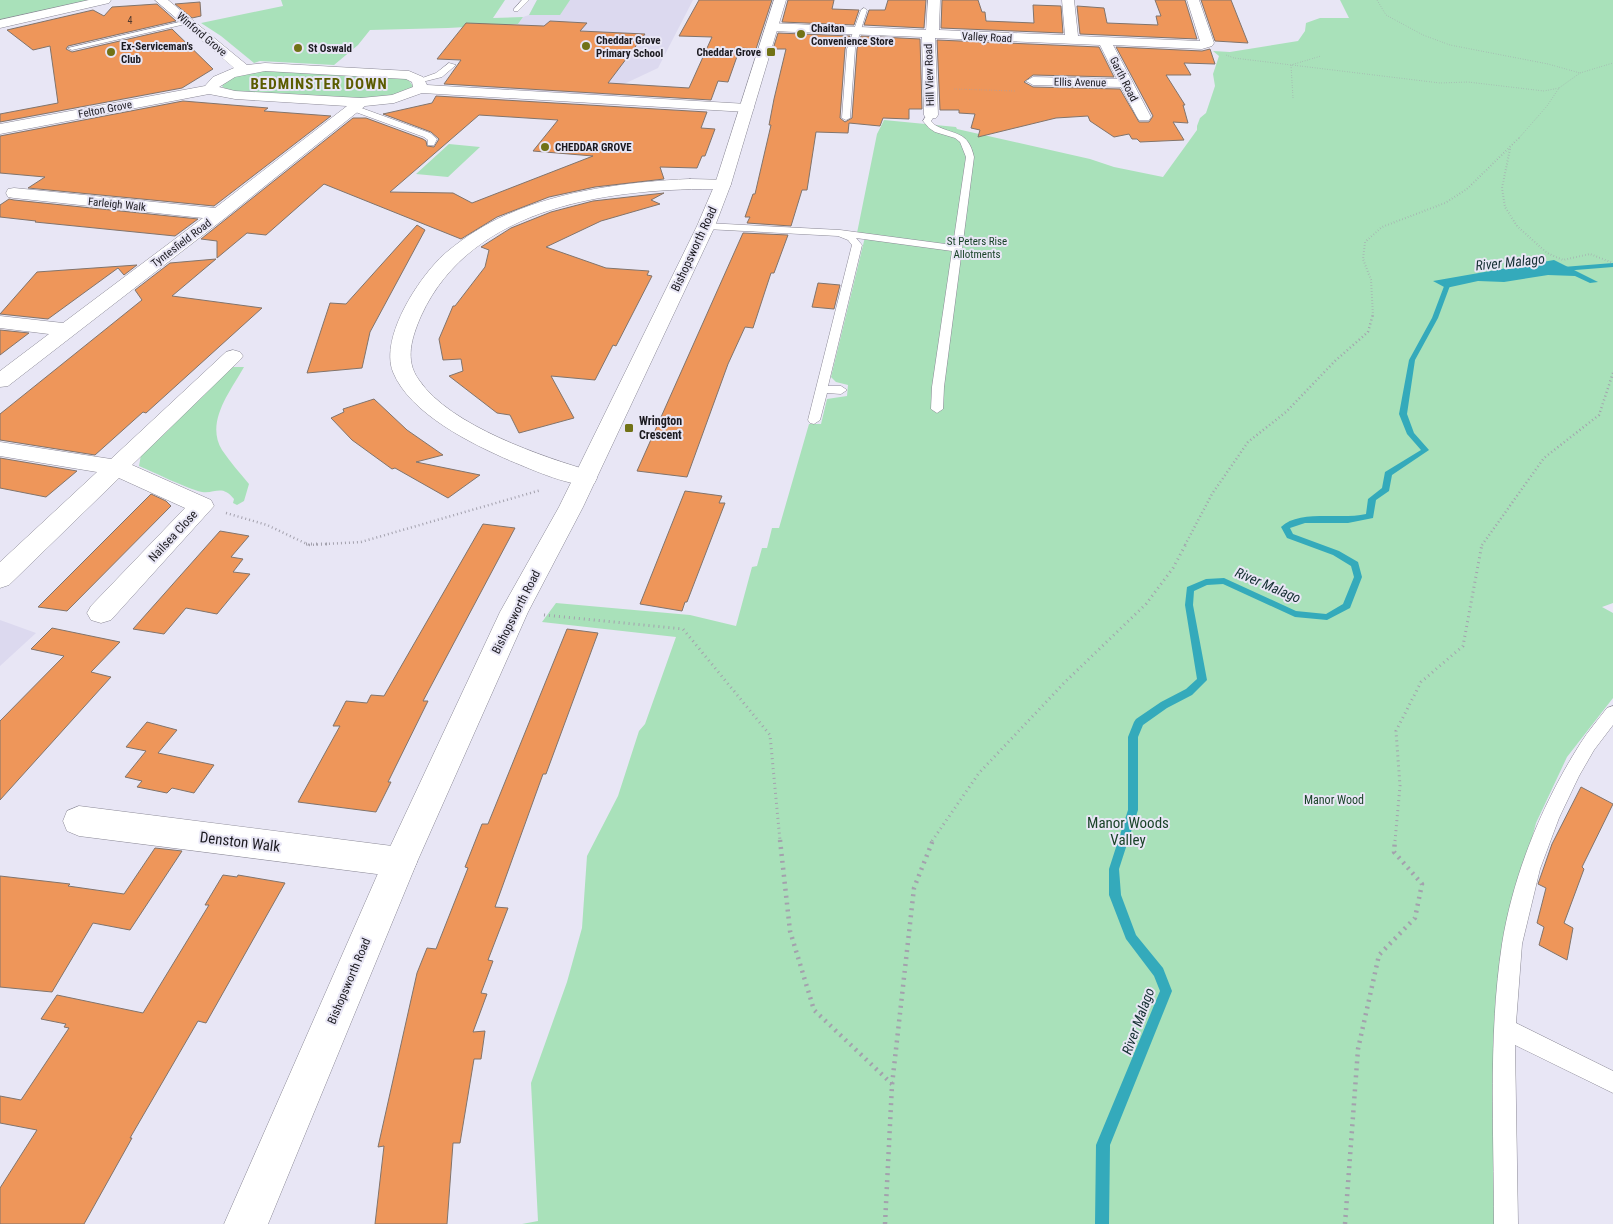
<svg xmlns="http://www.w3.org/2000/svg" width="1613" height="1224" viewBox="0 0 1613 1224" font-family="'Roboto Condensed',sans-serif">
  <rect width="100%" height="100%" fill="#e8e6f5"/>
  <path fill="#dcd9ef" d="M537,0h156l-35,68 -34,16 -7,12 -146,-9 12,-12 40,-58 6,-2z
    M0,620l36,13 -36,33z"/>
  <path fill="#a9e1ba" d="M0,0h98l-98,22z
    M281,0h224l-12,18 30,-1 -5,7 -70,4 -78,2 -12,15 -24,20 -74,-4 -6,2 -33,-27 -20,-13 82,-17z
    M537,0h33l-10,15h-31z
    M1340,0h273v603l-11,4 11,6v85l-46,59 -31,66 -36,135 -2,266h-976l16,-3 -7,-138 36,-101 15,-54 5,-72 31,-60 21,-65 6,-7 31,-87 -134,-15 14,-19 134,12 46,11 16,-59 5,-1 5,-18h5l5,-20h7l30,-104h12l6,-25 20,-3 1,-11 -12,-3 -5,-5 34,-140 -8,-4 20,-99 7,-14 72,7 1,2 133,30 24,8 49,10 34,-47v-4l3,-8 6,-5 9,-27 -2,-12 6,-18 -6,-5 17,1 68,-11 7,-10 1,-8 14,-5h29z
    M261,69l146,9 6,8 -2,4 -5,3 -34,6 -137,-7 -10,-3 -3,-3 5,-8z
    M449,144l31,3 -32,30 -32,-3z
    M231,367h13c-14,25 -39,55 -22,83 8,12 18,23 27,34l-5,17 -7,4 -4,-2 1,-4c-12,-15 -19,-5 -32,-7 -17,-4 -46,-19 -63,-26l2,-11z"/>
  <path fill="#34aabb" d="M1554,260l44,22 -8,1 -15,-7 -27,-1 -44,7 -26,-1 -32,7 -13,-7z"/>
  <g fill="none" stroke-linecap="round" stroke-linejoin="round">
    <path fill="#34aabb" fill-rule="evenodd" d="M1613,263v4l-50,4 -3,-2 3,-2z
      M1449,279l7,2 -5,2 -13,35 -23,42 -8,54 7,19 15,17 -37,25 -3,16 -13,9 -3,18 -25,5h-43l-15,5 3,6 46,17 19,11 4,15 -12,31 -23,12 -32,-3 -72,-33 -16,1 -13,6 -1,14 14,75 -15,15 -25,13 -24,17 -5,12v73l-19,59 2,26 15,40 27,33 9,23 -62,154 -1,79h-14l1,-79 64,-154 -6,-15 -28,-37 -17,-44v-26l19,-59v-73l6,-15 2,-3 25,-17 25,-13 11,-10 -12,-74 2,-18 19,-8 18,-1 72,33 30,3 17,-10 11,-27 -3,-11 -18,-11 -46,-17 -6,-11c18,-18 61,-7 85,-13l2,-15 14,-11 3,-16 36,-22 -14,-16 -8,-20 10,-54 23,-42 14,-37z"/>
  </g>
  <path fill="#ee965a" stroke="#81746c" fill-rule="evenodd" d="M699,0h73l-16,49 -16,-1 -12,34 -10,-1 -7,19 -267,-16 17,-24 -24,-1 29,-36 78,3 6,-5 37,2 -7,8 65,3 -37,49 81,5 23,-51 -33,-1z
    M788,0h46l-2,9 27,1 -5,15 -72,-3z
    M888,0h38l-2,28 -60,-3 5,-15h16z
    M942,0h36l4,12h3l1,9 48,2 -1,-18 28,1 2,27 -122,-5z
    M1155,0h30l12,39 -117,-5 -3,-28 27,2 3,15 51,2 -2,-9h5z
    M1201,0h30l17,43 -33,-2z
    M200,2l1,14 -9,2 -17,-14z
    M157,4l19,17 -108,25 -2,3 6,3 100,-23 41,40 -31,19 -182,34v-8l58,-11 -8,-57 -17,4 -26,-20 86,-20 11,6 8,-9z
    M778,33l72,3 -5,13 -5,69 5,4 7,-4 5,-69 4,-13 59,3 2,70h-13v10l-26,-1 -3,8 -31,-3 -1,10 -32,-1 -9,58h-5l-11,36 -44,-3 3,-6h-5l8,-23h2l16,-69h-2l5,-26 12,-50h-13z
    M937,40l162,7 15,30 -81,-2 -9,7 9,5 87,2 19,33h10l4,-6 -37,-69 86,4 8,-2 5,15 -31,-1 7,12h-25l19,30h-2l5,18 -15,-1 11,18 -44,2 -3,-3h-5l-3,-5 -15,3 -24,-16 -2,-5 -32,2 -78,19 2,-7 -9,-2 4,-14 -16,-1v-3h-19z
    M436,96l271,16 -6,16 14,1 -10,27h-3l-5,12 -37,-1 4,12 -69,8 -46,10 -52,20 -36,22 -137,-55 -58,51 -19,-2 -30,25v-17l-16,-2 152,-121h13l57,21 3,2 1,5 7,1 5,-8 -8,-7 -48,-18 49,-11zM479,115l79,5 -25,31 60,5 -121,47 -19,-10 -63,-1z
    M183,101l85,7 -4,3 67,5 -117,90 -186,-18 17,-11 -45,-4v-37z
    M664,193l-13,7 9,4 -59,17 -55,26 60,21 43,3 -2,4 5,1 -36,70 -3,-1 -18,35 -44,-4 23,42 -55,15 -9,-18 -13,-2 -48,-37 14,-5 -2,-12 -18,1 -4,-21 14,-33h2l30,-39 4,-17 -8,-3 30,-19 40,-16 42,-11z
    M9,199l5,1 184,19 -23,17 -140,-14 1,-1 -36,-4v-12z
    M417,225l8,5 -55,102 -8,36 -55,5 23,-70 16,1z
    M743,233l45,2 -14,38h-3l-18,55 -8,-1 -17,37 -41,113 -50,-6z
    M216,259l-44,37 90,12 -116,105 -3,-1 -48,43 -95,-15v-26l142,-114 -7,-10 35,-27z
    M137,265l-13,10 -6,-7 -70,51 -48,-5 37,-42z
    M818,283l22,2 -6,24 -22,-2z
    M0,330l29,3 -29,22z
    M374,399l33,31 36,25 -27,7 64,13 -32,23 -53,-30 -3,1 -40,-29 -21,-22 13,-6 -1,-3z
    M0,458l77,13 -31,26 -46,-9z
    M685,491l37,5 -3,7h6l-38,99h-2l-3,9 -42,-7z
    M151,494l15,7 5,5 -104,105 -29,-4z
    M483,524l32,4 -92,173h5l-40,81h3l-15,30 -78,-10 42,-76h-7l13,-25 21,2 4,-8 13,1z
    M220,531l29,5 -18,21 12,2 -10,13 17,2 -33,40 -31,-6 -22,26 -31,-5z
    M52,628l68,14 -29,30 20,5 -111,123v-79l64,-65 -33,-7z
    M567,629l31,4 -52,141h-3l-48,133 13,1 -20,52 5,1 -12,32 6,1 -14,38 12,-1 -4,28h-7l-14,84h-7l-6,81h-72l9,-78 -6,1 39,-174 10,-25 9,1 32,-81 -3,-1 17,-43h6z
    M147,722l30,8 -19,23 56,12 -20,28 -22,-5 -5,5 -30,-6 5,-6 -17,-4 21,-26 -20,-4z
    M1581,787l32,17 -31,63 2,2 -20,54 9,5 -6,32 -28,-15 5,-18 -7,-4 9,-35 -8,-4 14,-40z
    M155,848l27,3 -52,79 -37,-7 -41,69 -52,-5v-111l70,8 -2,2 56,8z
    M223,875l14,2 1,-2 47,8 -79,140 -8,-2 -68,117h2l-48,86h-84v-36l37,-58 -37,-7v-27l21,4 48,-72 -5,-1 2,-3 -25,-5 16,-24 86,18 66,-108h-4z"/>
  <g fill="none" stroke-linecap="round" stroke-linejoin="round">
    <g stroke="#8b8996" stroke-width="1">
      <path id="lane" d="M522,0h7l-11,11h-4v-2z
        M864,8l3,2 -12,39 -5,69 -4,2 -4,-2 5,-69 14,-39z
        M188,20l2,1v2l-118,27 -4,-2z
        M449,63l7,2 -14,12 -24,6 -4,-2 22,-8z
        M350,106h6l74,27 7,6 -3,6h-6v-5l-4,-3 -74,-27z
        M928,113l7,2 -4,6 4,4c20,11 33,5 39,32l-30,230 -1,22 -6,4 -6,-4 1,-22 20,-136 -96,-13 6,7 -34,141h13l6,4 -6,4 -14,-1 -7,27 -6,4 -4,-1 -2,-3 44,-175 -4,-5 -10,-4 -132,-7 -5,-3 5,-3 134,7 113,15 13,-88 -6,-15 -5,-4 -20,-6 -6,-4 -6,-7z
        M1613,706v19l-19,25 -15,26 -20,42 -19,51 -18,75 -6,79 97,48v22l-98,-48 3,179h-24c0,-93 -6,-188 8,-280 11,-69 40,-140 78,-200 8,-13 18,-24 27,-36z"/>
    </g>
    <g stroke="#8b8996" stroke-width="1">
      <path id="street" d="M89,0h22l-2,3 -109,25v-8z
        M155,0h13l79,65 18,-2 144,8 14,6 4,8 320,19 5,1 2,3 -2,3 -5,1 -325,-19 -28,10 -29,3 -140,112 -217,168 -8,1v-16l49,-37 -49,-6v-12l63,7 140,-105 -189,-20 -6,-1 -2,-4 2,-4 6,-1 201,20 132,-102 -112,-7 -26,-5 -209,40v-10l205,-38 8,-9 21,-9zM265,71l141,8 6,3 1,5 -21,8 -31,3 -126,-7 -16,-4 16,-10z
        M928,0h12l-1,30 126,5 -3,-35h12l4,36 122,5 -13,-41h12l15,43 -2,3 -10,3 -89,-4 38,72 -2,3h-10l-2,-3 -16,-30 -88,-2 -7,-4 7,-4 84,2 -17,-34 -165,-7 3,77 -2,3h-10l-2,-3 -2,-78 -151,-6 -6,-4 6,-4 155,7z
        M690,179l39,1 2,4 -2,4 -6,1c-109,-1 -251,15 -302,127 -9,21 -17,44 -2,64 31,46 124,77 175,92l3,6 -3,6c-20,5 -63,-15 -83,-23 -39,-17 -101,-47 -118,-89 -14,-35 28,-99 55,-121 17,-14 37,-27 58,-36 57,-25 121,-33 184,-36z
        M233,350l7,2 3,4 -3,4 -108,105 79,35 3,6 -103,114 -10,3 -10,-3 -4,-7 4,-7 94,-98 -66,-30 -110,107 -9,3v-26l97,-90 -97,-16v-14l111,17 115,-107z
        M79,806l321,41 12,4 5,11 -5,11 -12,4 -321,-41 -12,-5 -4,-10 4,-10z"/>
    </g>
    <g stroke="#8b8996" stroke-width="1">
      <path id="secondary" d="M774,0h12l-55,184 -16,42 -132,281 -55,105 -111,250 -149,362h-44l159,-362 117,-250 59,-105 138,-281 18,-42z"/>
    </g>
    <path stroke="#a3a1ad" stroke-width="1" stroke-dasharray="0.5 2" stroke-linecap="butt" d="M1377,0l9,15 37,20 27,10 98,19 32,9
      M1226,55l8,3 206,25 28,-1 76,9 15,-3
      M954,89l61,2
      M1293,98l-2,-33 30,-9
      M1519,138l28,-32 12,-18 21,-15 33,-10"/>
    <path stroke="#a3a1ad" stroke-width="2" stroke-dasharray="0.5 2.5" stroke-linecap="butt" d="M1510,149l-8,39 3,19 12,19 30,27 16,7 27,-6 23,9
      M1373,316l-2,-36 -8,-21 2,-17 17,-15 63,-24 22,-14 53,-52"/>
    <path stroke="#a3a1ad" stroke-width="2.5" stroke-dasharray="1 3" stroke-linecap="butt" d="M226,513l41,12 42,20
      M309,545l52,-3 180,-52
      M1185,545l27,-51 36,-52 38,-30 49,-51 33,-29 5,-18
      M1482,545l62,-87 55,-43 14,-42"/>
    <path stroke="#a3a1ad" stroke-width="3" stroke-dasharray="1 4" stroke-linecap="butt" d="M306,544h25
      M544,615l139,14 87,106 10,106
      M932,841l47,-68 86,-91 81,-78 27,-36 13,-24
      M1395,841l5,-55 -4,-55 25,-49 42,-36 19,-102"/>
    <path stroke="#a3a1ad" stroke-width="4.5" stroke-dasharray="2 5" stroke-linecap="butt" d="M780,840l10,91 24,79 78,74
      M885,1224l7,-139 22,-197 19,-48
      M1345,1224l13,-175 21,-94 36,-37 7,-34 -28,-32 1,-12"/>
    <use href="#lane" fill="#fff" fill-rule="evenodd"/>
    <use href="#street" fill="#fff" fill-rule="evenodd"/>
    <use href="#secondary" fill="#fff" fill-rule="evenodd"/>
  </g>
  <g fill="#717216" stroke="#e8e6f5" stroke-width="2">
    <circle cx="801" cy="34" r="5"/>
    <circle cx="586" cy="46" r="5"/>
    <circle cx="298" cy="48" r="5"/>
    <circle cx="111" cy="52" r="5"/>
    <rect x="766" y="47" width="10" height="10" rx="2.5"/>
    <circle cx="545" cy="147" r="5"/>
    <rect x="624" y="423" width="10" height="10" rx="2.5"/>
  </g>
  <g text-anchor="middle" stroke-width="4" stroke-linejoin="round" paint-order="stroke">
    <g font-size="10" fill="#50392e">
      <text x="130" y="24">4</text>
    </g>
    <g font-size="11" font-weight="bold" fill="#1b1a20" stroke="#e8e6f5" text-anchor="start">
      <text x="811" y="32">Chaitan<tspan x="811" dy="13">Convenience Store</tspan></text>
      <text x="596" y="44">Cheddar Grove<tspan x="596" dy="13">Primary School</tspan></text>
      <text x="121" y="50">Ex-Serviceman's<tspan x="121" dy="13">Club</tspan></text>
      <text x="308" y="52">St Oswald</text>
      <text x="761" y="56" text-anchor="end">Cheddar Grove</text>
      <text x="555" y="151">CHEDDAR GROVE</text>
    </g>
    <g font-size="11" fill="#1b1a20" stroke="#e8e6f5">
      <text transform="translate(202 34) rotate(40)" y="4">Winford Grove</text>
      <text transform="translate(987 37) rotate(3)" y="4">Valley Road</text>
      <text transform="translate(929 75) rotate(-92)" y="4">Hill View Road</text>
      <text transform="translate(1124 79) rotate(63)" y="4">Garth Road</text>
      <text transform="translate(1080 82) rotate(1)" y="4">Ellis Avenue</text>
      <text transform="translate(105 109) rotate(-11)" y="4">Felton Grove</text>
      <text transform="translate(117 204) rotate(6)" y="4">Farleigh Walk</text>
      <text transform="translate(181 243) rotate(-37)" y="4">Tyntesfield Road</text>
    </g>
    <g font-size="11" fill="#1a4329" stroke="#e8e6f5">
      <text x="977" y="245">St Peters Rise<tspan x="977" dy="13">Allotments</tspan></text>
    </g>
    <g font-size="12" fill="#1b1a20" stroke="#e8e6f5">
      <text transform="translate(694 249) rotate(-65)" y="4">Bishopsworth Road</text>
      <text transform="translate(173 536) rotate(-47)" y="4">Nailsea Close</text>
      <text transform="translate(516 612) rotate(-63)" y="4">Bishopsworth Road</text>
      <text transform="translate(349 981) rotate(-67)" y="4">Bishopsworth Road</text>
    </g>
    <g font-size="12" font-weight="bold" fill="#1b1a20" stroke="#e8e6f5" text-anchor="start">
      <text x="639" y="425">Wrington<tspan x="639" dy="14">Crescent</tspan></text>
    </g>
    <g font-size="12" fill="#1a4329" stroke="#e8e6f5">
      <text x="1334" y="804">Manor Wood</text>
    </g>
    <g font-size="14" font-style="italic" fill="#162f33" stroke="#e8e6f5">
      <text transform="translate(1510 262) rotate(-6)" y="5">River Malago</text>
      <text transform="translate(1268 585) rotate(23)" y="5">River Malago</text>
      <text transform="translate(1138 1021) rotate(-70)" y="5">River Malago</text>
    </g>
    <g font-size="15" font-weight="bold" letter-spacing="1" fill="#5b5c00" stroke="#e8e6f5">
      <text x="319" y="89">BEDMINSTER DOWN</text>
    </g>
    <g font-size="15" fill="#1a4329" stroke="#e8e6f5">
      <text x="1128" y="828">Manor Woods<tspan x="1128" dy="17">Valley</tspan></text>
    </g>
    <g font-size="15" fill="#1b1a20" stroke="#e8e6f5">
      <text transform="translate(240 842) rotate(7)" y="5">Denston Walk</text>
    </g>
  </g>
</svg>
